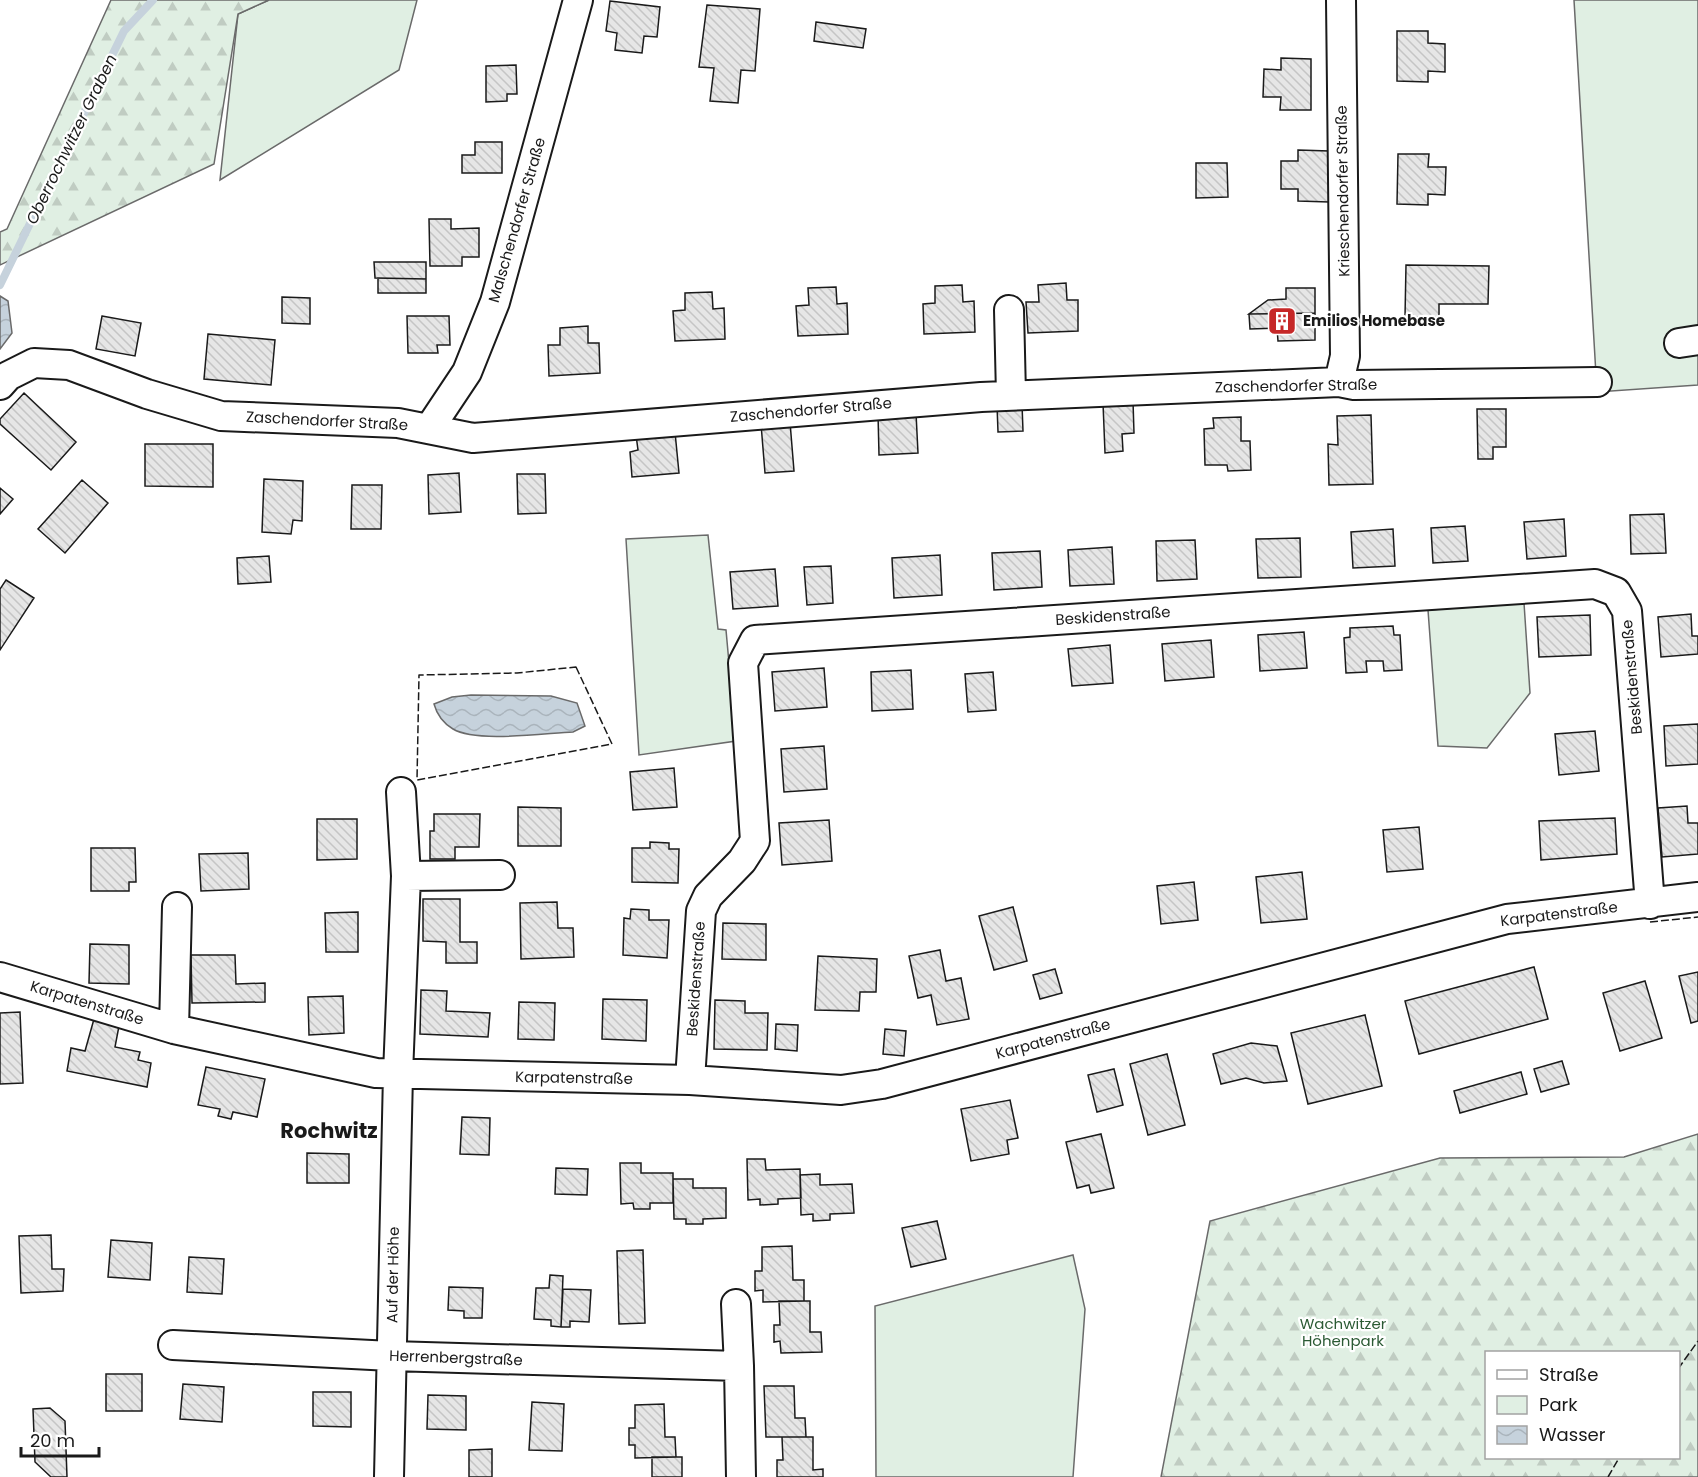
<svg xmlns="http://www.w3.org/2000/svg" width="1698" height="1477" viewBox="0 0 1698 1477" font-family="Poppins,sans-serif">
  <defs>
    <pattern id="forest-firs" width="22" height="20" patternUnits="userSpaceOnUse" patternTransform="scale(1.5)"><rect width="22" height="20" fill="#e0efe3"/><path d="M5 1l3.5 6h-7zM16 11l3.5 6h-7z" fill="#c0ccc2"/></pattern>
    <pattern id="water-waves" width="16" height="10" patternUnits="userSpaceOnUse" patternTransform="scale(1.5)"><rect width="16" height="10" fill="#c6d2dc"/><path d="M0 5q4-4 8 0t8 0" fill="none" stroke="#aab4bc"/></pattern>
    <pattern id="building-back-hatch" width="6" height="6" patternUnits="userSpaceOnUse" patternTransform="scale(1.5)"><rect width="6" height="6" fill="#e6e6e6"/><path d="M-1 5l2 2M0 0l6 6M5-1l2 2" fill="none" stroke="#c5c5c5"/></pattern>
  </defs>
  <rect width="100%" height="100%" fill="#fff"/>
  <path fill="#e0efe3" stroke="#6a6a6a" stroke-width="1.5" d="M269,0h148l-18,70 -179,110 18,-166z
    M1574,0h124v385l-101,7z
    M708,535l10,94 8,1 10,111 -97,14 -13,-216z
    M1524,603l6,90 -43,55 -49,-2 -10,-136z
    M1073,1255l12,54 -12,168h-197l-1,-171z"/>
  <path fill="url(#forest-firs)" stroke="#6a6a6a" stroke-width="1.5" fill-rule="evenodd" d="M111,0h158l-31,14 -24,150 -214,101v-33l7,-3z
    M1698,1134v343h-537l49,-256 230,-63 184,-1zM1678,1352v106h-192v-106z"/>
  <path fill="url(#water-waves)" stroke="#6a6a6a" stroke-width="1.5" d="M0,296l8,5 4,32 -12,16z
    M471,695l80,1 26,7 8,23 -12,6c-27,1 -97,11 -120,-3 -10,-6 -16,-14 -19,-25l18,-7z"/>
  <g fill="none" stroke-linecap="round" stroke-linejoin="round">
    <path stroke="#c6d2dc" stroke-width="8" d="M0,285l124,-254 29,-31"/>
  </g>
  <path fill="url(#building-back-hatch)" stroke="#1a1a1a" stroke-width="1.5" d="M610,1l50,6 -3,30 -13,-1 -2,17 -27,-3 2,-17 -11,-2z
    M707,5l53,4 -5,62 -14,-1 -3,33 -28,-2 4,-33 -15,-1z
    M816,22l50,7 -3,19 -49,-7z
    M1397,31h31v12l17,1v28l-17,-1v11l-31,-1z
    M1281,58l30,1v51h-31l1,-13h-18l1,-28 17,1z
    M516,65l1,29h-10v7l-21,1v-36z
    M475,142h27v31h-40v-18h13z
    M1298,150l31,1v51l-31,-1v-12h-17v-28h17z
    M1398,154h31l-1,13h18l-1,28 -17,-1v11l-31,-1z
    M1196,163h31l1,34 -32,1z
    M429,219h22v10l28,-1v29h-17v9h-32z
    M374,262h52v17l-51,-1z
    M1406,265l83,1 -1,38h-49v13h-34z
    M378,278l48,1v14h-48z
    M1066,283l1,17h11v31l-50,2 -2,-31h13l-1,-17z
    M962,285l1,17 11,-1 1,31 -51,2 -1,-30 12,-1v-17z
    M836,287l1,17 10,-1 1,31 -50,2 -2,-30 13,-1 -1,-17z
    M1286,288h29v25l-66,1 19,-14 18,-1z
    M712,292l1,17 11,-1 1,31 -50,2 -2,-30 12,-1v-17z
    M282,297l28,1v26l-28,-1z
    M1315,313v27l-37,1 -1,-13 -27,1 -1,-15z
    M102,316l39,7 -6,33 -39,-7z
    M407,316h42l1,29h-13l1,8h-30z
    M588,326v17h11l1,30 -51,3 -1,-31h12v-17z
    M208,334l67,6 -4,45 -67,-6z
    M24,393l52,49 -25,28 -51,-46v-5z
    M1133,401l1,32 -12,1 1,17 -18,2 -2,-50z
    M1022,404l1,27 -25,1 -1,-27z
    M1477,409h29v38h-13v12h-15z
    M916,413l2,40 -39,2 -1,-41z
    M1371,415l2,69 -44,1 -1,-41 10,1 -1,-29z
    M1241,417v24h9l1,29 -23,1 -1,-6h-22l-1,-36 10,-1 -1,-10z
    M790,422l4,49 -29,2 -4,-49z
    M675,432l4,41 -47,4 -2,-25 8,-2 -2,-15z
    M145,444h68v43l-68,-1z
    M459,473l2,39 -32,2 -1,-39z
    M517,474h28l1,39 -28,1z
    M264,479l39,2 -1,40 -9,-1 -2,14 -29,-2z
    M82,480l26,23 -43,50 -27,-24z
    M352,485h30l-1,44h-30z
    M0,488l13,11 -13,15z
    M1664,514l2,39 -35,1 -1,-39z
    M1564,519l2,37 -39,3 -3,-37z
    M1465,526l3,35 -35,2 -2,-35z
    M1393,529l2,37 -42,2 -2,-36z
    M1300,538l1,39 -43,1 -2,-39z
    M1195,540l2,39 -40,2 -1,-40z
    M1112,547l2,37 -44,2 -2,-36z
    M1040,551l2,36 -48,3 -2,-37z
    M940,555l2,40 -48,3 -2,-40z
    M269,556l2,26 -33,2 -1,-26z
    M831,566l2,37 -26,2 -3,-38z
    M775,569l3,37 -45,3 -3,-37z
    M6,580l28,18 -34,52v-61z
    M1691,614l1,22h6v18l-37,3 -3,-40z
    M1590,615l1,40 -52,2 -2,-40z
    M1393,626l1,9h6l2,35 -18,1 -1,-10h-17l1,11 -21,1 -2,-35 6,-1v-9z
    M1304,632l3,36 -47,3 -2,-36z
    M1211,640l3,37 -49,4 -3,-37z
    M1110,645l3,38 -41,3 -4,-37z
    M824,668l3,39 -52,4 -3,-39z
    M911,670l2,39 -41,2 -1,-39z
    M993,672l3,38 -28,2 -3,-38z
    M1698,724v40l-32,2 -2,-40z
    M1595,731l4,40 -40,4 -4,-41z
    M824,746l3,43 -43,3 -3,-43z
    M674,768l3,39 -44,3 -3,-38z
    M1687,806l1,17h10v31l-36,3 -4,-49z
    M518,807l43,1v38h-43z
    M434,814h46l-1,33h-24v12h-25v-28h4z
    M1615,818l2,36 -76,6 -2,-39z
    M317,819h40v40l-40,1z
    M829,820l3,41 -50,4 -3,-42z
    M1419,827l4,42 -36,3 -4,-42z
    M650,842l19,1v6h10l-1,34 -46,-1v-34h18z
    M91,848h44l1,34h-7v9h-38z
    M248,853l1,36 -48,2 -2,-37z
    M1302,872l5,47 -46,4 -5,-46z
    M1194,882l4,38 -37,4 -4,-38z
    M423,899h37v43h17v21h-31v-21l-23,-1z
    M557,902l1,26h15l1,29 -53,2 -1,-56z
    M1013,907l14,54 -33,9 -15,-54z
    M631,909l18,1v10h20l-2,38 -44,-3 1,-37 6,1z
    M358,912v40h-32l-1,-39z
    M723,923l43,1v36l-44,-1z
    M90,944l39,1v39l-40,-1z
    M940,950l6,31 15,-3 8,41 -32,6 -6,-30 -13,3 -9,-42z
    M191,955h44l1,29 29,-1v19l-73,1z
    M818,956l59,3 -1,33h-16l-1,19 -44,-1z
    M1534,967l14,52 -129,35 -14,-53z
    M1055,969l7,24 -22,6 -7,-24z
    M1698,972v49l-7,2 -12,-47z
    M1645,981l17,57 -42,13 -17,-58z
    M421,990l26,1 -1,20 44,2 -2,24 -68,-3z
    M343,996l1,37 -35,2 -1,-38z
    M603,999l44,1 -1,41 -44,-2z
    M715,1000l30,1v12h23l-1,37 -53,-1z
    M519,1002l36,1 -1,37 -36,-1z
    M20,1012l3,71 -23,1v-71z
    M1365,1015l17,71 -74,18 -17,-71z
    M94,1019l25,7 -4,21 25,5 -2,8 13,3 -4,24 -80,-16 4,-23 14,3z
    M776,1024l22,1 -1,26 -22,-2z
    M885,1029l21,2 -2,25 -21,-2z
    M1251,1043l26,3 10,35 -23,2 -18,-5 -25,6 -8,-30z
    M1167,1054l18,71 -37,10 -18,-71z
    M1562,1061l7,23 -28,8 -7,-23z
    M206,1067l59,12 -8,38 -24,-5 -2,7 -13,-3 2,-7 -22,-4z
    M1114,1069l9,36 -26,7 -9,-37z
    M1521,1072l6,22 -67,19 -6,-22z
    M1010,1100l8,38 -11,2 2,14 -38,7 -10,-52z
    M462,1117l28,1 -1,37 -29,-1z
    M1101,1134l13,54 -23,5 -2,-8 -12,3 -11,-46z
    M307,1153l42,1v29h-42z
    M747,1159h18l1,11 34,-1 1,29 -23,1v5l-18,1v-6l-12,1z
    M620,1163h21v10h32v30h-23v6h-16l-1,-6 -12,1z
    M556,1168l32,1 -1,26 -32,-1z
    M820,1174v11l32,-1 2,29 -24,1v6l-17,1v-7l-12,1 -1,-40z
    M673,1179h20v9h33v30l-23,1v5h-17v-5h-12z
    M937,1221l9,38 -35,8 -9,-39z
    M51,1235l1,34h12l-1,22 -42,2 -2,-57z
    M111,1240l41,3 -2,37 -42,-3z
    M792,1246l1,34h11v21l-41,1v-12l-8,1v-20h7v-24z
    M643,1250l2,73 -26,1 -2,-73z
    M189,1257l35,2 -2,35 -35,-2z
    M550,1275l13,1 -2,51 -10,-1v-6l-17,-1 2,-31h13z
    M449,1287l34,1 -1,30h-18v-7l-16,-1z
    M563,1289l28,1 -2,32 -19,-1v6h-9z
    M779,1301h31v31h11l1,20 -41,1 -1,-12 -6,1v-17h6z
    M106,1374h36v37h-36z
    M183,1384l41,3 -2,35 -42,-3z
    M764,1386h30l1,32h10l1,19h-40z
    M313,1392h38v35l-38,-1z
    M428,1395l38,1v34l-39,-1z
    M532,1402l32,2 -2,47 -33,-1z
    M664,1404l1,33h10l1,20 -41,1v-13h-6v-17h6v-23z
    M50,1408l15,13 2,56h-16l-16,-15 -2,-53z
    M782,1437h31v33l10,-1v8h-46v-17h6z
    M492,1449v28h-23v-27z
    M652,1457h30v20h-30z"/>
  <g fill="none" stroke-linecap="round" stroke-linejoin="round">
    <g stroke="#1a1a1a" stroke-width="32">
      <path id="minor" d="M1009,310l2,85
        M1679,343l19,-3
        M1339,382l6,-26 -4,-356
        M0,385l8,-9 26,-13 35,2 78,29 74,22 177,7 75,15 508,-41 358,-15 15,3 243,-3
        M429,429l38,-57 28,-70 83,-302
        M406,876l94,-1
        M0,977l174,52 202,44 314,7 151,10 41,-6 625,-165 191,-22
        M174,1029l3,-122
        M690,1080l11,-169 7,-15 34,-35 13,-20 -12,-178 12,-23 840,-56 21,8 11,19 23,293
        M736,1304l3,62
        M173,1345l218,11 348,10 2,111
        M389,1477l9,-403 8,-198 -5,-84"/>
    </g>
    <use href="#minor" stroke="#fff" stroke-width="28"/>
    <path stroke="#1a1a1a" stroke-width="1.5" stroke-dasharray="8 3" stroke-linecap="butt" d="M576,667l36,77 -195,36 2,-105 98,-2z
      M1650,922l48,-5
      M1678,1369l20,-28
      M1608,1477l11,-19"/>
  </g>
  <defs>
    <g id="building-square" transform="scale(1.5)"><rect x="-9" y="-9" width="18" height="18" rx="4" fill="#c62828" stroke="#fff"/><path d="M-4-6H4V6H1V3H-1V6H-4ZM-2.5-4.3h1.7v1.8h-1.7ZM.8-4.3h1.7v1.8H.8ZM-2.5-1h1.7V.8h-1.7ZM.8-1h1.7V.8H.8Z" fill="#fff"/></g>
  </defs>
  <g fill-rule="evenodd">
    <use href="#building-square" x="1282" y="321"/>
  </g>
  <g text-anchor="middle" stroke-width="4.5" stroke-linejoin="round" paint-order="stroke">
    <g font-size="15" fill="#1a1a1a" stroke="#fff">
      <text transform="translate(1343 191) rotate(-91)" y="5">Krieschendorfer Straße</text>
      <text transform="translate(517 220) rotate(-74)" y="5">Malschendorfer Straße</text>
      <text transform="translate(1296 386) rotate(-1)" y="5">Zaschendorfer Straße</text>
      <text transform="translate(811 410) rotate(-5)" y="5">Zaschendorfer Straße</text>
      <text transform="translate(327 421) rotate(3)" y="5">Zaschendorfer Straße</text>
      <text transform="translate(1113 616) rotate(-4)" y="5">Beskidenstraße</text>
      <text transform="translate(1632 677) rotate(-95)" y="5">Beskidenstraße</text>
      <text transform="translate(1559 914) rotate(-7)" y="5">Karpatenstraße</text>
      <text transform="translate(696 979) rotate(-86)" y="5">Beskidenstraße</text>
      <text transform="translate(87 1003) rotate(17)" y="5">Karpatenstraße</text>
      <text transform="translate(1053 1039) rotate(-15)" y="5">Karpatenstraße</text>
      <text transform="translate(574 1078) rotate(1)" y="5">Karpatenstraße</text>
      <text transform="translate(393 1275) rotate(-89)" y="5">Auf der Höhe</text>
      <text transform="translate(456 1358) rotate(2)" y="5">Herrenbergstraße</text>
    </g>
    <g font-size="15" font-weight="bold" fill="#1a1a1a" stroke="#fff" text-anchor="start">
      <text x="1303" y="326">Emilios Homebase</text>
    </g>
    <g font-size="15" fill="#2b5a34" stroke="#fff">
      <text x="1343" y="1329">Wachwitzer<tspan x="1343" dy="17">Höhenpark</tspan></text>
    </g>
    <g font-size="16" font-style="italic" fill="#1a1a1a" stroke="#fff">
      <text transform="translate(71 139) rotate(-64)" y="6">Oberrochwitzer Graben</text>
    </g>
    <g font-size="21" font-weight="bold" fill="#1a1a1a" stroke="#fff">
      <text x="329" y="1138">Rochwitz</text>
    </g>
  </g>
  <rect x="1485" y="1351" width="195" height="108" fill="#ffffff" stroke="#a3a3a3" stroke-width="1.5"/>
  <rect x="1497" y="1370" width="30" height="9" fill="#ffffff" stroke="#a3a3a3" stroke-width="1.5"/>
  <text x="1539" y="1381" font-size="18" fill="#1a1a1a">Straße</text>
  <rect x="1497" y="1396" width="30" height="18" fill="#e0efe3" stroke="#a3a3a3" stroke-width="1.5"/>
  <text x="1539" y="1411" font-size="18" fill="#1a1a1a">Park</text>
  <rect x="1497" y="1426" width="30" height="18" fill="url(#water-waves)" stroke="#a3a3a3" stroke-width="1.5"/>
  <text x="1539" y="1441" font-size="18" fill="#1a1a1a">Wasser</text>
  <path d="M21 1447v9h78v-9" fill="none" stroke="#1a1a1a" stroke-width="3"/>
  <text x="30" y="1447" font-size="18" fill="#1a1a1a" stroke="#ffffff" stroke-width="4.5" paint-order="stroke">20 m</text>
</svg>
